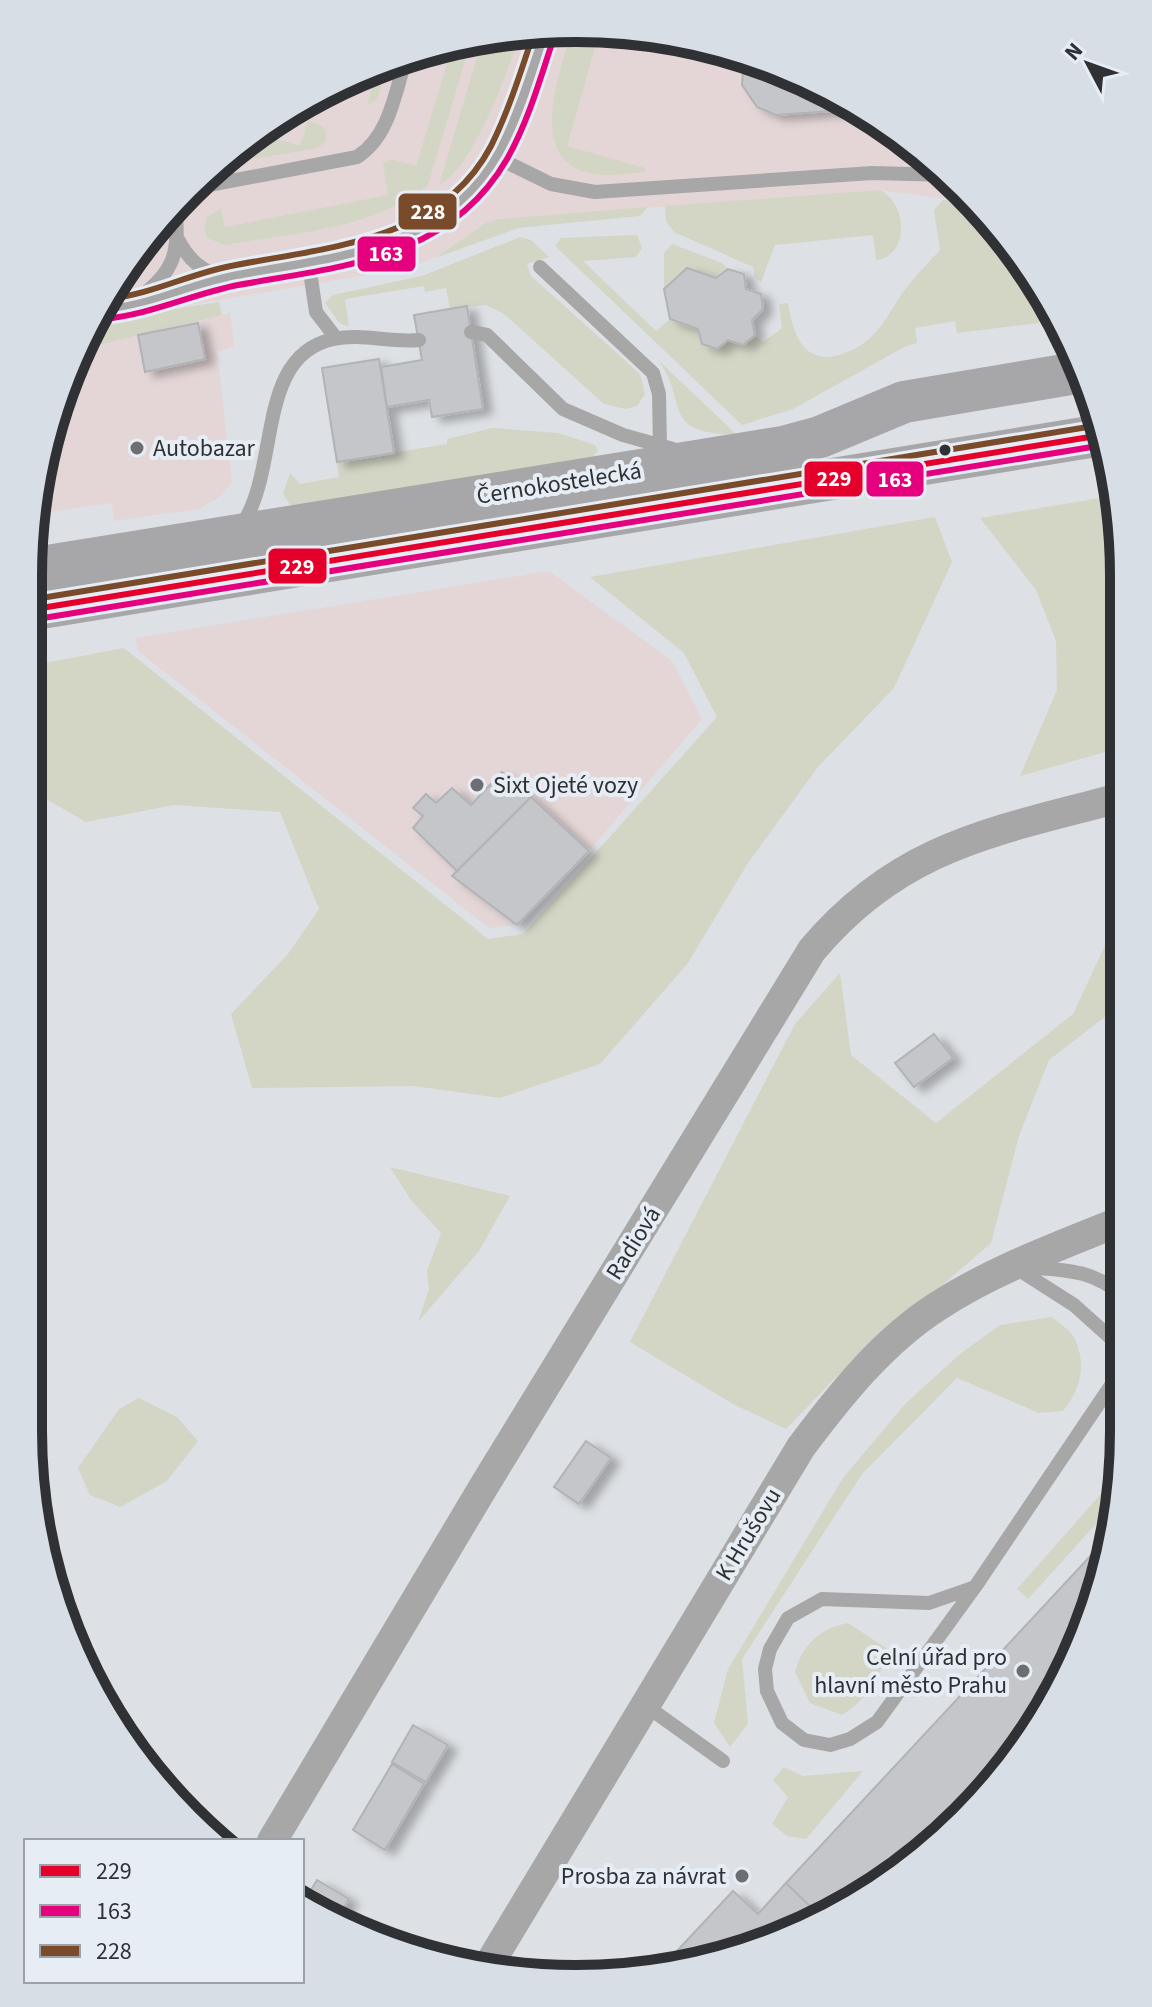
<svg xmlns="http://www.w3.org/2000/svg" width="1152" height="2007" viewBox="0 0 1152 2007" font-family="'Source Sans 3',sans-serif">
  <defs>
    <filter id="shadow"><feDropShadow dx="9" dy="5" stdDeviation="4" flood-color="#0004"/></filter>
  </defs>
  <rect width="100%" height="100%" fill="#dde0e4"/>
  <path fill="#e4d6d7" d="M576,28l106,10 103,32 95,50 84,69 11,14 -96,-13 -379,29 -14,4 -51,35 -28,10 -311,53 24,-49 68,-83 83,-68 95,-51 103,-31z
    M230,313l5,34 -18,4 15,132 -14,15 -19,11 -85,12 -2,-18 -78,11 23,-114 25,-52z
    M549,571l123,90 30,58 -113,132 -72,74 -28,3 -351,-277 -3,-13z"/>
  <path fill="#d3d6c5" d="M572,28l28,2 -33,116 78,22v4c-17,1 -35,5 -51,2 -71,-11 -33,-103 -22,-146z
    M520,33c-11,37 -47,136 -81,152l44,-148z
    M472,38l-44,147c-55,45 -136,48 -203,60l-18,-7 -3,-10 3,-11 14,-9 4,19 163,-32 -5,-31 8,-5 25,7 37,-122z
    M388,63l-11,37 -10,5 7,-25 -18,-5 14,-6 7,1z
    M308,121l13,4 5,6v10l-8,7 -76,13 -16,-3 30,-25 44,13z
    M879,190c28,11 32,66 -3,70l-3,-25 -98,10 -14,37 -6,-5 -2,-10 -79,-35 -8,-11 -1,-15z
    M943,200l32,3 79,106 -16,14 -81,10 -2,-12 -40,7 2,15 -11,3 -113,63 -51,16 -187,-179 6,-8 76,-3 5,13 -6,9 -53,4 73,70 14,-12 28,10 4,15 14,5 12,-9 27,-5 8,7 19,-14 -3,-24 9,-1c5,29 14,62 51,52 12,-4 23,-9 32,-18 15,-14 23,-34 36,-50 10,-13 22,-25 33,-37l-6,-40z
    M648,207l-8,9 -122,12 -83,30 51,-35 14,-4z
    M520,237l11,3 18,17 -22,7 4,12 109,98 5,20 -8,12 -11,3 -22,-5 -101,-91 -18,-8 -35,4 -4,-21 -21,4 -1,-6 -79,13 4,28 -10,-4 -14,-20 8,-8 89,-19z
    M672,244l50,19 6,6 -12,9 -29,-10 -23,21v-36z
    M219,302l3,13 -140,34 14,-28z
    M658,360l79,75c-79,-2 -47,-32 -79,-75z
    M492,428l66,5 37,12 3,6 -6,7 -301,48 -8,-12 7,-21 10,11 39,-7 -2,-15 110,-18v-5z
    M1106,497l9,6 8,37v207l-103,29 37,-86 -1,-49 -20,-51 -56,-72z
    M935,517l17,45 -58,126 -76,79 -70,96 -60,100 -88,101 -100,34 -86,-12 -162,2 -21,-74 57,-60 31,-45 -39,-97 -106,-7 -88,17 -57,-33v-123l95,-18 364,291 35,-5 194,-217 -33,-64 -94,-76z
    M1123,916v87l-74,57 -30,76 -28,107 -157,136 -48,50 -53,-25 -103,-62 165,-318 45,-51 11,82 85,68 137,-109 41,-88z
    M390,1167l120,29 -31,55 -61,71 11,-33 -2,-18 14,-38 -30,-33z
    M1052,1317c7,6 19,14 23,22 12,27 5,51 -12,72l-24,2 -82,-35 -95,96 -120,185 6,65 -18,23 -16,-24 14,-54 115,-191 62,-74 55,-50 40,-29z
    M139,1398l38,19 21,24 -31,40 -47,26 -30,-12 -12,-27 41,-59z
    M1122,1470l-6,32 -88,97 -11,-10z
    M848,1623l41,27c-10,28 -21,49 -47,65l-32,-12 -15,-31c8,-28 24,-43 53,-49z
    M784,1767l19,9 60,-5 -57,68 -19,-3 -15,-12 16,-27 -15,-17z"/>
  <path fill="#c4c6c9" stroke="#b1b3b7" stroke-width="2" filter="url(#shadow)" d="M744,57l41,13 74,39 -83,6 -19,-8 -15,-22z
    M687,268l29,10 12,-9 16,5 2,15 15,5 2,15 -11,11 3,15 -12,10 -15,-5 -11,9 -15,-5 -4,-15 -28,-10 -6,-30z
    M467,306l16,103 -51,8 -3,-17 -42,7 -6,-40 41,-7 -8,-45z
    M198,323l7,36 -60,13 -7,-37z
    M379,359l15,94 -57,9 -15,-94z
    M502,772l28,26 -73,73 -44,-43 10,-12 -10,-8 13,-14 10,9 16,-15 19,17z
    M531,797l58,54 -72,74 -65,-49z
    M934,1034l19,24 -39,29 -19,-24z
    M586,1441l25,17 -32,46 -25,-17z
    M1109,1536l-14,72 -63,127 -95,108 -117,73 -34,-33z
    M413,1725l35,20 -22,37 -34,-20z
    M392,1764l32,20 -39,66 -32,-20z
    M317,1880l32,19 -11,18 -34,-16z
    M786,1883l34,33 -35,21 -100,24 -9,-9 57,-61 25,23z"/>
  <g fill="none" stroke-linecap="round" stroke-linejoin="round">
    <path stroke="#a7a7a8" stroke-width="14" d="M498,158l53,26 44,8 277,-19 75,2
      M188,189l169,-32c33,-21 38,-65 49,-99
      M179,241c9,18 25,33 45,35
      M309,265l7,47 20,26
      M540,267l113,106 6,21 1,53
      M137,299c39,-27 43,-49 38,-94
      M102,309c44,-1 87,-25 130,-33 199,-35 252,-34 313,-245
      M471,332l16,3 76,74 60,26 50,14
      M242,525c39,-59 13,-170 92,-186 27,-6 57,4 85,1
      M1013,1266l61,39 49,44
      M1025,1267c41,4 65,1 98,29
      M975,1587l-46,16 -107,-4 -34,19 -18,31 -5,20 2,22 15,32 22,17 26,5 20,-6 27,-17 98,-135 137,-203 11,-27
      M645,1705l78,56"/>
    <path stroke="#a7a7a8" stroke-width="30" d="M272,1841l212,-355 328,-536c89,-106 185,-119 311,-153
      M488,1966l313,-519c39,-52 82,-106 137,-141 57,-37 122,-60 185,-86"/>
    <path stroke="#a7a6a8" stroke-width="42" d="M29,569l754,-122 37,-10 84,-35 178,-30
      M29,610l1073,-175"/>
    <g stroke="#e7edf5" stroke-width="12">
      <path id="bus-1" d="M29,610l1073,-175"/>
    </g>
    <g stroke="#e7edf5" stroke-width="12">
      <path id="bus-2" d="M103,319c47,-4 89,-25 135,-34 104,-19 211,-25 269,-126 22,-39 34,-83 48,-125
        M31,620l1073,-175"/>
    </g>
    <g stroke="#e7edf5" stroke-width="12">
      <path id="bus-3" d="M107,299c43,-4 82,-25 124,-33 95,-19 209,-23 260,-120 18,-36 30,-75 43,-114
        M29,600l1071,-175"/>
    </g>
    <use href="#bus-1" stroke="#e4002b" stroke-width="6"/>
    <use href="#bus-2" stroke="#e5007d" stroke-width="6"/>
    <use href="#bus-3" stroke="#7a4b2a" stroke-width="6"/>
  </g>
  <g fill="#6c6e72" stroke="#e7edf5" stroke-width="3">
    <circle cx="137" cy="448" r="8"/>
    <circle cx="477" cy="785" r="8"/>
    <circle cx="1023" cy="1671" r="8"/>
    <circle cx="742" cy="1876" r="8"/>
  </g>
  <circle fill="#2f3134" stroke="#e7edf5" stroke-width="3" cx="945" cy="450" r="7"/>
  <g text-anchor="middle" stroke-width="8" stroke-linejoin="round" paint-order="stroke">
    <g font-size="24" fill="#2f3134" stroke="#e7edf5" text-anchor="start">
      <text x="153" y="456">Autobazar</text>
      <text x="493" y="793">Sixt Ojeté vozy</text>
      <text x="1007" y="1665" text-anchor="end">Celní úřad pro<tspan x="1007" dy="28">hlavní město Prahu</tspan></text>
      <text x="726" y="1884" text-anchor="end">Prosba za návrat</text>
    </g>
    <g font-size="24" fill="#2f3134" stroke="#e7edf5">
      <text transform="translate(559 483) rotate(-9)" y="8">Černokostelecká</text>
      <text transform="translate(633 1243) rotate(-58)" y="8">Radiová</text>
      <text transform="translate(748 1534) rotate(-59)" y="8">K Hrušovu</text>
    </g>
  </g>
  <path d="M0 0H1152V2007H0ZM576 42H576A534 534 0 0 1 1110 576V1431A534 534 0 0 1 576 1965H576A534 534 0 0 1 42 1431V576A534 534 0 0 1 576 42Z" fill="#d8dee6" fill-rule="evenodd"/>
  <path fill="none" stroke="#2f3134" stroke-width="10" d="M576 42H576A534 534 0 0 1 1110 576V1431A534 534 0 0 1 576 1965H576A534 534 0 0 1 42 1431V576A534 534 0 0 1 576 42Z"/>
  <g stroke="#e7edf5" stroke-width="3">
    <rect x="397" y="192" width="61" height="39" rx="8" fill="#7a4b2a"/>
    <rect x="356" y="235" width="61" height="38" rx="8" fill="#e5007d"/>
    <rect x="803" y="460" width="61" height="38" rx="8" fill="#e4002b"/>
    <rect x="865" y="460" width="60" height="38" rx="8" fill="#e5007d"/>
    <rect x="267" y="547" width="61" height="38" rx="8" fill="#e4002b"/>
  </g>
  <g font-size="22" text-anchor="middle" font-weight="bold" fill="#fff">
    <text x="428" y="219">228</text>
    <text x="386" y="261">163</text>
    <text x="834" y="486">229</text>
    <text x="895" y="487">163</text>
    <text x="297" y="574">229</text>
  </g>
  <rect x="24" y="1839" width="280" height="144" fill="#e7edf5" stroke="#9da2a8" stroke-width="2"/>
  <rect x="40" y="1865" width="40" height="12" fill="#e4002b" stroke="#9da2a8" stroke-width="2"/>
  <text x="96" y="1879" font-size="24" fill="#2f3134">229</text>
  <rect x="40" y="1905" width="40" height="12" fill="#e5007d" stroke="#9da2a8" stroke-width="2"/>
  <text x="96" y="1919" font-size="24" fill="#2f3134">163</text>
  <rect x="40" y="1945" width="40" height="12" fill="#7a4b2a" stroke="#9da2a8" stroke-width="2"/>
  <text x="96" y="1959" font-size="24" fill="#2f3134">228</text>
  <g transform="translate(1088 64) rotate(311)" stroke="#e7edf5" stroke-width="6" paint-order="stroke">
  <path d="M0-6L14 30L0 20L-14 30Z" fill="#2f3134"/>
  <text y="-12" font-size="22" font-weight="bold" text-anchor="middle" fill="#2f3134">N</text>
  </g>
</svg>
